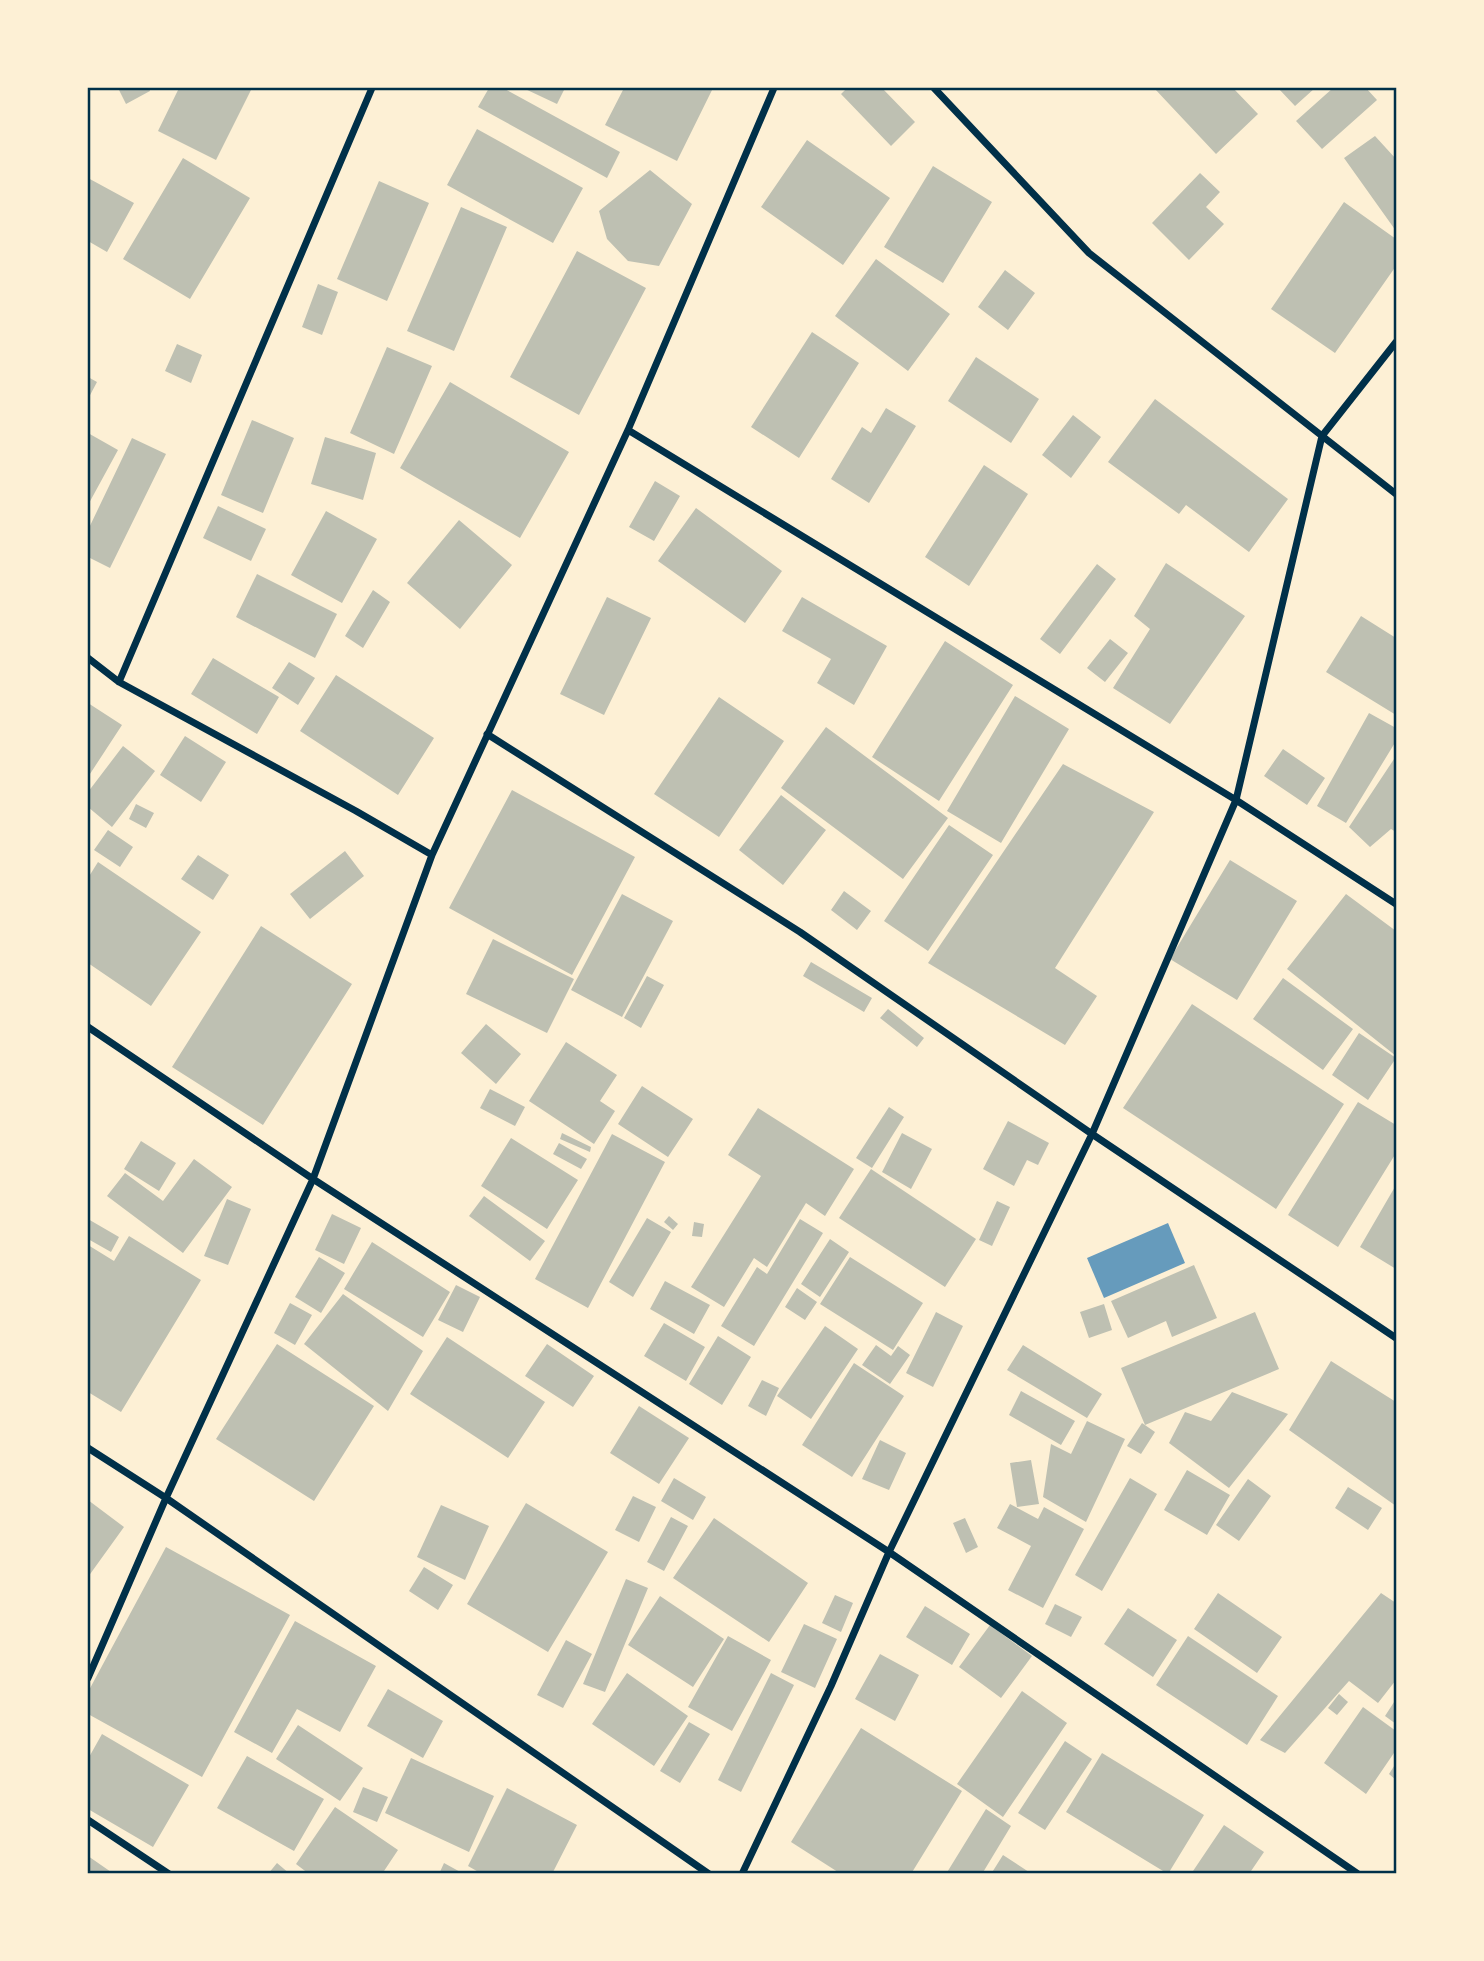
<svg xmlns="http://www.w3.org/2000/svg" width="1484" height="1961" viewBox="0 0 1484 1961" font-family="'IBM Plex Sans',sans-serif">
  <rect width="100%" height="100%" fill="#fdf0d5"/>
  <path fill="#669bbc" d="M1168,1223l17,40 -81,35 -17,-40z"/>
  <path fill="#bec0b2" d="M118,88h31l1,3 -24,13z
    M179,88h73l-36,72 -58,-29z
    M489,88h14l117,64 -13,26 -129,-71z
    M523,88h42l-8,16z
    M624,88h89l-36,73 -72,-36z
    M847,88h35l33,34 -24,24 -50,-52z
    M1154,88h79l25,26 -42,40z
    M1278,88h37l-20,18z
    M1333,88h33l11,12 -55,49 -26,-28z
    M477,129l106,59 -30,55 -106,-58z
    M1375,136l21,23v72l-52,-73z
    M807,140l83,58 -47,67 -82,-58z
    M183,158l67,40 -60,101 -67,-40z
    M933,166l59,36 -49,81 -59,-36z
    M650,170l42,34 -33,62 -31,-5 -21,-22 -8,-28z
    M1200,173l20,19 -14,15 18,17 -35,36 -37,-37z
    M88,178l46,25 -27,49 -19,-11z
    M379,181l50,22 -42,98 -50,-22z
    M1344,202l52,37v27l-61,87 -64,-44z
    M461,207l46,20 -53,124 -47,-20z
    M577,251l69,37 -67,127 -69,-38z
    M876,259l74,55 -42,57 -73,-55z
    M1005,270l30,23 -27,37 -30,-23z
    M318,284l20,8 -16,43 -20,-8z
    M812,332l47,31 -60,95 -48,-31z
    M177,344l25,11 -11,28 -26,-12z
    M387,347l45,19 -38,88 -44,-21z
    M976,357l63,42 -28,44 -63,-42z
    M88,377l9,5 -9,17z
    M450,382l119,70 -49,86 -120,-70z
    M1155,399l133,100 -39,53 -63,-47 -7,9 -71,-52z
    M886,408l30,18 -47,77 -38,-24 31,-52 9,6z
    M1073,415l28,22 -30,41 -29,-23z
    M252,420l42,18 -31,75 -42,-18z
    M88,433l30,17 -30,55z
    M325,437l51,16 -13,47 -52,-16z
    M132,438l34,16 -56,114 -22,-11v-27z
    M984,465l44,29 -59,92 -44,-29z
    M655,481l25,15 -26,45 -25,-14z
    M218,506l48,23 -15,32 -48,-23z
    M696,508l86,63 -37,52 -87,-62z
    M326,511l51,28 -35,64 -51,-28z
    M459,520l53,45 -52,64 -53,-46z
    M1166,563l79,53 -75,108 -57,-36 37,-59 -16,-13z
    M1097,564l19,15 -56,75 -20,-15z
    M257,574l80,40 -22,44 -79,-41z
    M373,590l17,12 -27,46 -18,-12z
    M607,597l44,21 -47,97 -44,-21z
    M802,597l85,49 -33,59 -37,-22 14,-24 -49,-28z
    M1361,616l35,22v77l-70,-43z
    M1110,639l18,14 -23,29 -18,-14z
    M945,641l68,44 -74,116 -67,-44z
    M213,658l66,39 -22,37 -66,-40z
    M289,662l26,16 -17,27 -26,-17z
    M336,675l98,63 -36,57 -98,-64z
    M1015,696l54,33 -68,114 -54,-32z
    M719,697l65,44 -65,96 -65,-43z
    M88,703l34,22 -34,52z
    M1369,713l27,15v13l-50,82 -29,-17z
    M826,727l122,91 -45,61 -122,-91z
    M185,736l41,26 -25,40 -41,-27z
    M123,746l32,25 -43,56 -24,-20v-15z
    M1283,749l42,29 -18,27 -43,-29z
    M1396,756v76l-5,-3 -21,18 -21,-20z
    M1063,764l91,48 -99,156 42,28 -32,49 -137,-82z
    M512,790l123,67 -63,118 -123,-67z
    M781,795l45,35 -43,55 -44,-35z
    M136,804l18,9 -8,15 -17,-9z
    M949,825l44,30 -65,96 -44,-30z
    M108,830l25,17 -13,20 -26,-17z
    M345,851l19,25 -54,43 -20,-25z
    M198,855l31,20 -16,25 -32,-21z
    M1230,860l67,41 -60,99 -67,-41z
    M98,862l103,70 -50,74 -63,-43v-85z
    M844,891l27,20 -14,19 -26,-20z
    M622,894l51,27 -51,96 -51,-27z
    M1346,894l50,37v125l-109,-87z
    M261,926l91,58 -89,141 -91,-58z
    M493,939l81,40 -27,54 -81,-39z
    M811,962l61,36 -8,14 -61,-36z
    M647,976l17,9 -23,43 -17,-10z
    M1283,978l70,51 -30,41 -70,-51z
    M1192,1004l152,100 -68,105 -153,-101z
    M888,1009l36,29 -7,9 -37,-29z
    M486,1024l35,30 -25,30 -35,-31z
    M1359,1033l37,25 -28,42 -36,-25z
    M566,1042l51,33 -17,26 15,10 -21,33 -65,-43z
    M642,1086l51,33 -25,38 -50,-33z
    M490,1089l35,18 -10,19 -35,-18z
    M1358,1102l38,23v28l-58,94 -50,-32z
    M889,1107l15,10 -32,51 -16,-10z
    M758,1108l96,61 -29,47 -19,-13 -39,64 -13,-9 -30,49 -33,-20 70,-111 -33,-21z
    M1008,1121l41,22 -11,22 -11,-5 -13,26 -31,-17z
    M562,1133l29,14 -1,5 -30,-13z
    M902,1133l30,16 -21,40 -29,-17z
    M612,1134l53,28 -77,146 -53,-29z
    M511,1138l67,42 -31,49 -66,-43z
    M141,1141l35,22 -17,28 -35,-22z
    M559,1143l28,16 -6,10 -28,-15z
    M194,1159l38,28 -49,66 -76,-57 18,-23 38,28z
    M871,1169l105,70 -31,48 -106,-69z
    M1396,1185v84l-36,-22z
    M484,1196l61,45 -15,20 -61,-45z
    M227,1199l24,10 -23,56 -24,-9z
    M997,1201l13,6 -18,39 -13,-6z
    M332,1214l29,14 -17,36 -29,-14z
    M669,1216l9,8 -5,6 -9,-8z
    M647,1218l24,14 -38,65 -24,-15z
    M88,1219l31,18 -8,15 -23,-13z
    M800,1219l23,14 -69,113 -33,-20 36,-59 10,7z
    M694,1222l10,2 -2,13 -10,-1z
    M129,1236l72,44 -80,132 -33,-20v-147l26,16z
    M830,1239l19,13 -29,45 -19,-13z
    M372,1242l78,50 -27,45 -79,-48z
    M319,1257l26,16 -24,40 -26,-16z
    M850,1257l73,46 -30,47 -73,-46z
    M1194,1265l23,53 -45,19 -6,-16 -38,17 -17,-37z
    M665,1281l45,24 -16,29 -44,-25z
    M456,1285l24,12 -17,35 -25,-12z
    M797,1288l20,14 -12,18 -20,-13z
    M343,1294l80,57 -35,60 -84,-67z
    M290,1303l22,12 -17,30 -21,-12z
    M1104,1304l8,26 -23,8 -9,-26z
    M936,1312l27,14 -30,61 -27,-14z
    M1255,1312l24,57 -134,56 -24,-57z
    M664,1323l41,24 -19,34 -42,-25z
    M825,1326l33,23 -47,70 -34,-23z
    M718,1336l33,21 -29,48 -33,-21z
    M447,1337l98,65 -37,56 -98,-64z
    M277,1344l97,62 -60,95 -98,-62z
    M547,1344l47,32 -21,31 -48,-31z
    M876,1345l15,11 7,-10 12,9 -20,29 -28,-19z
    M1023,1345l79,49 -15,24 -80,-48z
    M1331,1361l65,41v104l-107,-76z
    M854,1363l50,33 -52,81 -50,-32z
    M762,1380l17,8 -13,28 -18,-10z
    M1021,1391l54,30 -14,24 -52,-30z
    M1232,1392l56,22 -59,74 -60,-45 16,-31 26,9z
    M639,1406l50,32 -30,46 -49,-31z
    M1087,1421l38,18 -39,83 -43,-25 8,-53 20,10z
    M1142,1423l13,9 -14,22 -14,-8z
    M880,1440l26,13 -17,37 -27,-11z
    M1031,1460l8,44 -22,3 -7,-44z
    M1187,1470l43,25 -23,40 -43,-25z
    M674,1478l32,19 -13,23 -32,-19z
    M1130,1478l27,16 -55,97 -27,-16z
    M1248,1479l23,17 -32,45 -23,-16z
    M1348,1487l34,21 -14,22 -33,-22z
    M633,1496l23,11 -17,35 -24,-12z
    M88,1500l36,27 -36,50z
    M526,1503l82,49 -60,100 -81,-48z
    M1010,1504l28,15 6,-12 40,22 -41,79 -35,-18 23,-44 -34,-18z
    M441,1505l48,21 -24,54 -48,-23z
    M671,1517l17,9 -24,45 -17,-9z
    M714,1518l94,65 -39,59 -96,-64z
    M965,1518l13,29 -12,6 -13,-30z
    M166,1547l124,68 -88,162 -114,-63v-22z
    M424,1567l29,18 -15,25 -29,-19z
    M626,1579l22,9 -43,104 -22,-8z
    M1218,1593l64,44 -25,36 -63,-44z
    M1381,1593l15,10v77l-18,23 -29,-22 -64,72 -25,-13z
    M835,1595l18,8 -12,29 -19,-9z
    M660,1596l64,43 -31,48 -65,-42z
    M1055,1604l27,13 -11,20 -26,-13z
    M925,1606l45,28 -18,31 -46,-28z
    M1128,1608l49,32 -24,37 -49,-33z
    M295,1621l81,45 -36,66 -43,-23 -25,44 -38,-21z
    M804,1624l33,15 -22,49 -34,-16z
    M990,1625l42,31 -31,42 -42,-31z
    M728,1636l43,24 -39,71 -44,-24z
    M1188,1636l90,60 -31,49 -91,-60z
    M566,1640l26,14 -29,54 -26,-13z
    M880,1654l39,21 -24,46 -40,-22z
    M627,1673l61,43 -34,50 -62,-42z
    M771,1673l23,12 -53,107 -23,-12z
    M388,1689l55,32 -20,37 -56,-32z
    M1022,1691l45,32 -64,94 -46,-33z
    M1339,1694l9,8 -11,13 -9,-7z
    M1396,1699v25l-11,-8z
    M1363,1707l33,24v19l-30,44 -42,-31z
    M689,1722l21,12 -30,49 -20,-12z
    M298,1725l65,43 -23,33 -64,-42z
    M861,1728l101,63 -51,83h-70l-50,-32z
    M102,1734l87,51 -36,62 -65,-38v-50z
    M1065,1741l27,18 -47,71 -27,-17z
    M1102,1753l102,62 -36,59 -102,-62z
    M247,1756l77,43 -30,52 -77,-43z
    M411,1758l83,38 -25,56 -84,-39z
    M1396,1763v17l-7,-6z
    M363,1787l25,10 -11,25 -24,-10z
    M507,1788l70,37 -25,49h-70l-14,-8z
    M335,1807l63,43 -16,24h-73l-13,-10z
    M986,1809l25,17 -29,48h-36z
    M1224,1825l40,27 -15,22h-58z
    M1003,1855l29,19h-41z
    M88,1856l26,18h-26z
    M277,1863l13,11h-22z
    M444,1863l20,11h-25z"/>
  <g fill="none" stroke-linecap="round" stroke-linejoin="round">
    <path stroke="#003049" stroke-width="7" d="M934,88l155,165 307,241
      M628,430l608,370 160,104
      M88,658l31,24 237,129 76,44
      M119,682l253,-594
      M487,734l313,198 292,202 304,204
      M88,1027l225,152 576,373 469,322
      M88,1448l78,50 543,376
      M88,1678l78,-180 147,-319 119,-324 196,-425 146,-342
      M88,1820l81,54
      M742,1874l89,-188 58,-134 203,-418 144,-334 86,-364 74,-94"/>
  </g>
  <rect width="1484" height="1961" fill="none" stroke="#fdf0d5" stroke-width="178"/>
  <rect x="89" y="89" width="1306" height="1783" fill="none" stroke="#003049" stroke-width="2.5"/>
</svg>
